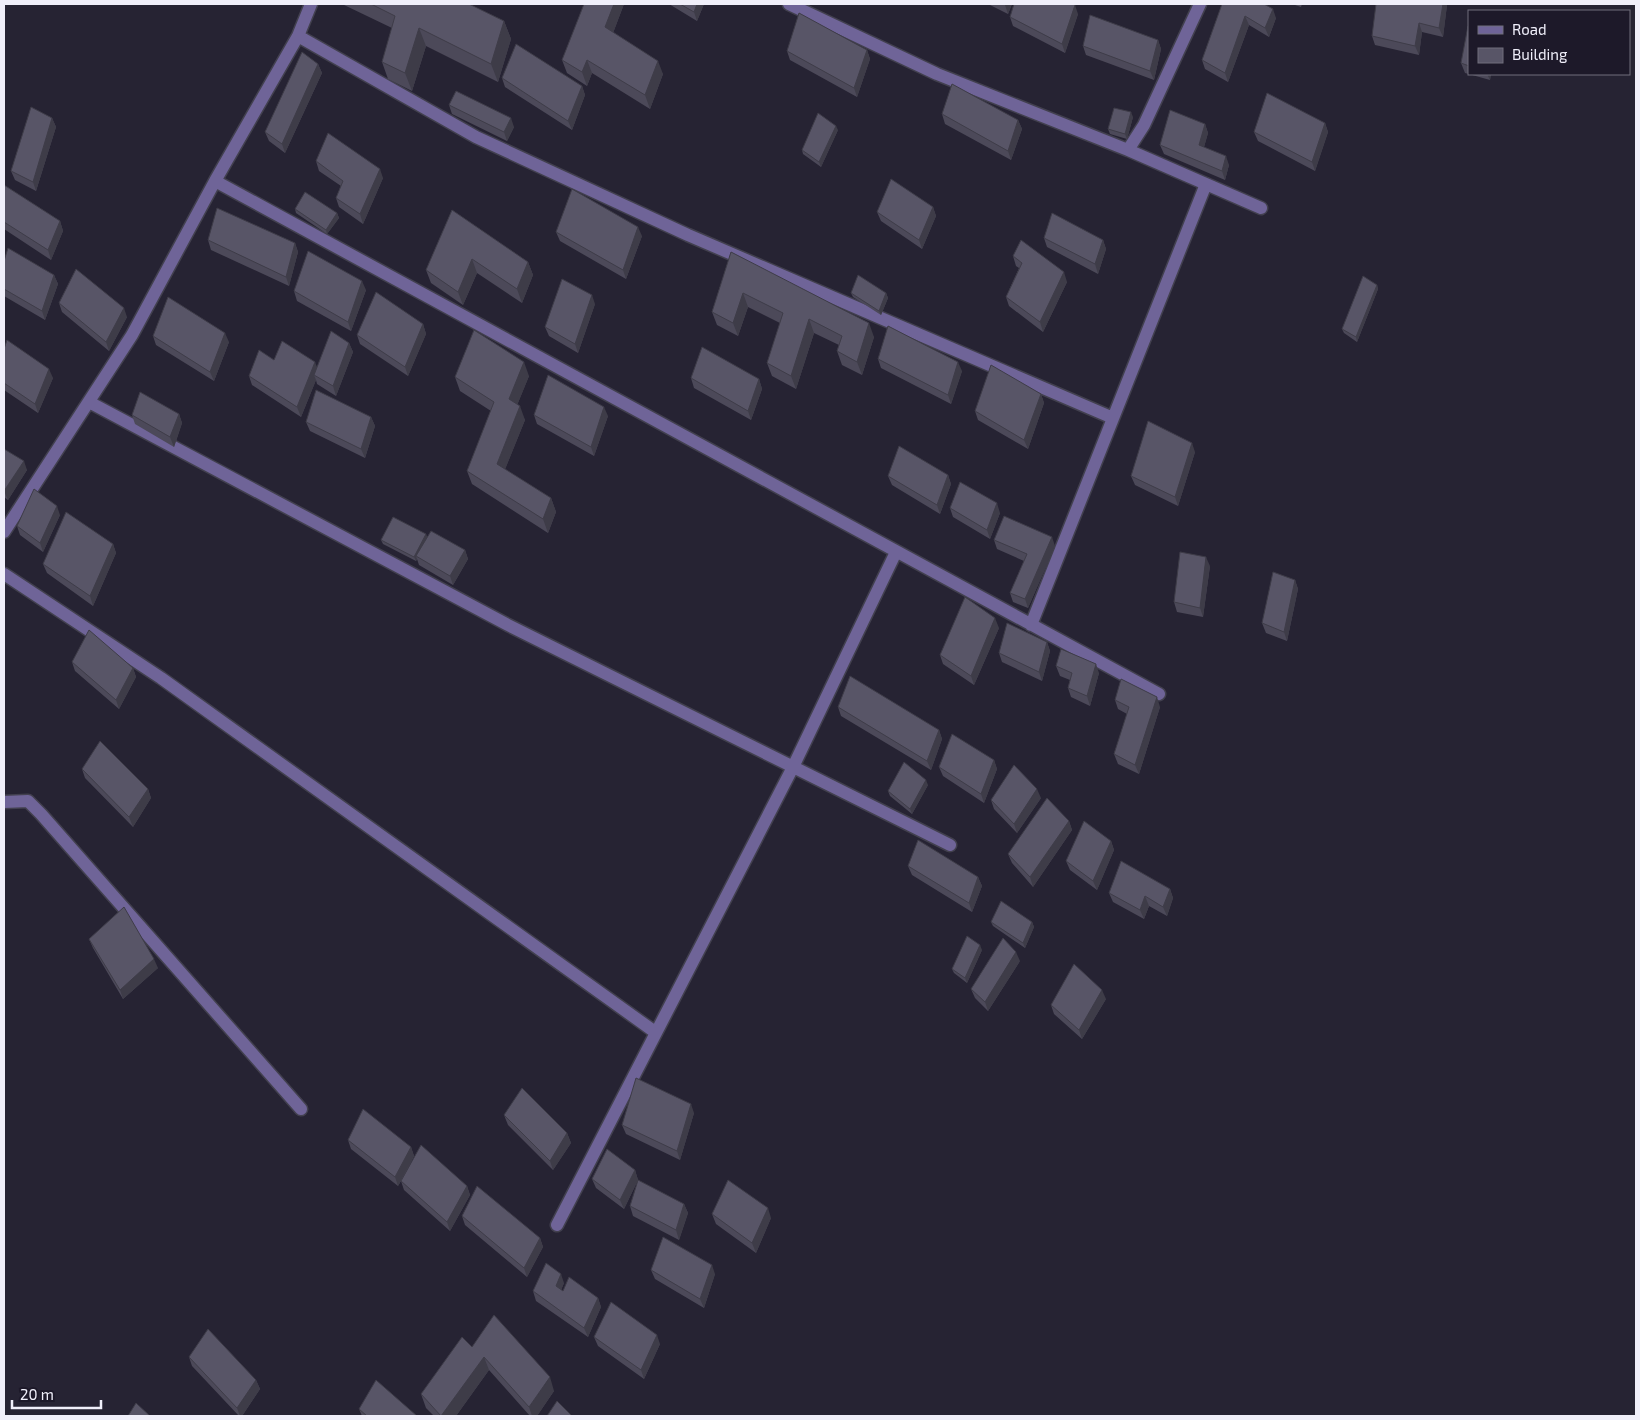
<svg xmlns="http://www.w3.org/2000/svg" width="1640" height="1420" viewBox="0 0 1640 1420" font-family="'Exo 2',sans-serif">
  <rect width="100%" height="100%" fill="#262333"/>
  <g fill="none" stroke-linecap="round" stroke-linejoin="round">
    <g stroke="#42404f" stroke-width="15">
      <path id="minor" d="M789,4l148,70 191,76 133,58
        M298,36l178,101 212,98 425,183
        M1128,150l16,-25 56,-121
        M215,181l944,513
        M89,402l419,223 442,220
        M4,532l128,-197 83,-154 83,-145 13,-32
        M4,574l157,104 494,354
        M1031,625l175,-441
        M4,802l24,-1 13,13 260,295
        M557,1225l236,-458 103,-215"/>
    </g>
    <use href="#minor" stroke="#6f6498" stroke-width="12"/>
  </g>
  <path fill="#4c4959" d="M342,4h127l35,17 7,18 -13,43 -72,-36 -14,45 -24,-12 -6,-17 10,-34z
    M624,4l-11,29 50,41 -13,35 -58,-36 -5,13 -20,-13 -5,-13z
    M669,4h35l-7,17z
    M988,4h24l-4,10z
    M1222,4l54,14 -7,19 -20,-12 -21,57 -23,-13 -3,-9z
    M1292,4h10l-1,3z
    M1447,5l-4,32 -21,-5 -3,23 -44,-10 -3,-9z
    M1078,14l-13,39 -52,-27 -3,-9z
    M1469,27v47h22l-1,6 -25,-7 -4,-10z
    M1158,40l3,9 -7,31 -68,-25 -3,-9z
    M867,50l3,9 -13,38 -67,-37 -3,-9z
    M318,64l4,9 -37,80 -16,-12 -4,-9z
    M502,78l80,8 3,9 -13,35 -67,-43z
    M449,105l65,22 -7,14 -55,-27z
    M942,114l76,6 4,9 -11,31 -66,-36z
    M1133,117l-6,22 -17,-5 -2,-5z
    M52,118l4,9 -20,64 -21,-11 -4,-9z
    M1325,123l3,9 -13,39 -57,-30 -4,-9z
    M1205,124l3,9 -4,14 25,18 -4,15 -61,-26 -4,-9z
    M838,130l-17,37 -18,-13 -1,-4z
    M316,161l67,17 -20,46 -24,-17 -3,-9 5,-12 -22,-15z
    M4,185l56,36 3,10 -12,29 -47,-31z
    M933,207l3,9 -14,33 -41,-28 -4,-9z
    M295,209l42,4 2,5 -12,16 -31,-21z
    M452,210l76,52 5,13 -11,28 -45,-30 -14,32 -32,-22 -5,-13z
    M556,232l86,4 -16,43 -66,-38z
    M1044,238l59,2 3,9 -8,25 -51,-27z
    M208,240l87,3 3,9 -9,34 -78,-36z
    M731,252l143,85 -12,38 -20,-10 -5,-14 2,-6 -25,-12 -18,56 -24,-13 -5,-13 13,-40 -32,-16 -10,29 -21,-11 -5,-13z
    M1013,256l54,26 -24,50 -34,-26 -3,-9 13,-29 -3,-2z
    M4,261l50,14 4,9 -13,36 -41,-24z
    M1377,285l1,4 -21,53 -13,-9 -2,-4z
    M366,290l-15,41 -54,-30 -3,-10z
    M851,293h35l2,5 -7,17 -28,-18z
    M59,303l68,14 -18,34 -47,-39z
    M595,304l-17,49 -29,-17 -4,-9z
    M423,324l3,10 -18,42 -48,-32 -3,-9z
    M153,336l76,6 -15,39 -58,-36z
    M349,343l4,9 -17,44 -19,-12 -1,-4 -15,37 -49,-32 -3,-9 25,-16 43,7z
    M4,349l49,29 -15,35 -34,-23z
    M878,359l84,12 -11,33 -70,-36z
    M529,376l-12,29 8,15 -20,49 46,29 5,14 -8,21 -76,-49 -5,-13 24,-60 -31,-20 -5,-14z
    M691,378l68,1 3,10 -11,31 -57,-32z
    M1041,394l3,9 -16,46 -50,-29 -3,-9z
    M179,414l3,9 -8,24 -39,-23 -3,-9z
    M534,415l74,1 -14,40 -57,-32z
    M371,417l4,9 -10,32 -55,-27 -4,-9z
    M4,449l23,21 -19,30 -4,-3z
    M1195,452l-17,54 -43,-21 -4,-9z
    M948,475l3,9 -11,30 -48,-29 -4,-9z
    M950,508l50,5 -10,26 -37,-22z
    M60,515l-17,37 -23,-17 -3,-9z
    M427,537l38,13 3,9 -15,26 -34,-20 -2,-6 -1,2 -33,-17 -2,-4z
    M994,540l61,6 -27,62 -15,-6 -3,-9 14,-32 -27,-12z
    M113,544l3,9 -23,53 -46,-33 -4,-9z
    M1210,566l-7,51 -26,-5 -3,-10z
    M1295,580l3,9 -11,52 -21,-8 -4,-10z
    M999,628l-25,57 -31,-21 -3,-9z
    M1047,642l3,9 -8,30 -40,-19 -3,-9z
    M72,662l61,6 3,9 -17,32 -44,-38z
    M1056,666l43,7 -9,33 -19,-9 -3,-9 2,-8 -10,-4z
    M1115,700l45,7 -21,67 -21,-10 -4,-10 13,-40 -9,-5z
    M838,707l101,23 3,9 -11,31 -90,-54z
    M994,760l3,9 -13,34 -41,-27 -4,-9z
    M82,769l66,20 3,9 -18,29 -48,-49z
    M928,785l-16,29 -22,-18 -2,-5z
    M1041,798l-24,35 -23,-24 -3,-9z
    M1069,821l3,9 -39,57 -21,-24 -4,-9z
    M1111,841l3,9 -17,40 -27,-20 -4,-9z
    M908,866l70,11 4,9 -10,26 -60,-37z
    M1170,889l3,9 -6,18 -18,-10 -5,13 -31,-17 -4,-9z
    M991,922h41l2,5 -9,21 -32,-22z
    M89,939l69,29 -35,31 -30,-51z
    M982,950l-15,33 -13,-10 -2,-4z
    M1020,961l-32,50 -13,-13 -4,-9z
    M1106,999l-24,40 -28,-25 -3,-9z
    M694,1113l-14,47 -54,-26 -4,-9z
    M504,1115l63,18 4,10 -18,27 -45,-45z
    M348,1140l63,7 3,9 -12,24 65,6 3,9 -20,36 -46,-41 -3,-9 -3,5 -47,-37z
    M635,1170l3,10 -14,29 -28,-21 -4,-9z
    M684,1204l4,9 -9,27 -46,-24 -3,-10z
    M712,1214l59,4 -15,35 -40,-29z
    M462,1216l78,22 3,9 -16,30 -62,-52z
    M651,1270l64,4 -11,34 -49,-29z
    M564,1283l-3,7 2,1 35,7 3,9 -13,30 -52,-36 -3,-10z
    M594,1337l66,7 -16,35 -46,-33z
    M472,1347l82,44 -17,25h-7l-41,-46 -33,46h-22l-8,-8 -5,-14z
    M189,1357l67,23 4,9 -18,27h-3l-47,-50z
    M359,1409l58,7h-55z"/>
  <path fill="#3e3c48" d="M614,4h10l-14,37 -5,-14z
    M697,4h7l-7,17 -3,-9z
    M1006,4h6l-4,10 -3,-9z
    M1443,4h3l1,1 -4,32 -4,-9z
    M1075,5l3,9 -13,39 -3,-9z
    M1273,9l3,9 -7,19 -4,-9z
    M1245,16l4,9 -21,57 -3,-9z
    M504,21l7,18 -13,43 -7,-18z
    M1419,23l3,9 -3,23 -4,-9z
    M419,28l7,18 -14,45 -7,-18z
    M1158,40l3,9 -7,31 -4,-9z
    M867,50l3,9 -13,38 -3,-9z
    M587,60l5,13 -5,13 -5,-14z
    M658,61l5,13 -13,35 -5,-14z
    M318,64l4,9 -37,80 -3,-9z
    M1487,74h4l-1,6z
    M582,86l3,9 -13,35 -4,-9z
    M1131,112l2,5 -6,22 -2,-5z
    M52,118l4,9 -20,64 -3,-9z
    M511,118l3,9 -7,14 -3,-9z
    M1018,120l4,9 -11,31 -3,-9z
    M1325,123l3,9 -13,39 -3,-9z
    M1205,124l3,9 -6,21 -3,-9z
    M836,126l2,4 -17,37 -2,-5z
    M1226,156l3,9 -4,15 -3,-9z
    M380,169l3,9 -20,46 -3,-10z
    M933,207l3,9 -14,33 -3,-9z
    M337,213l2,5 -12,16 -1,-4z
    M60,221l3,10 -12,29 -3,-10z
    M638,227l4,9 -16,43 -3,-9z
    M1103,240l3,9 -8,25 -3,-10z
    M295,243l3,9 -9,34 -3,-9z
    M472,259l5,14 -14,32 -5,-13z
    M528,262l5,13 -11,28 -5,-14z
    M1064,272l3,10 -24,50 -3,-10z
    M54,275l4,9 -13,36 -3,-9z
    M362,281l4,9 -15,41 -3,-9z
    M1377,285l1,4 -21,53 -1,-5z
    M743,293l5,14 -10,29 -5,-13z
    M886,293l2,5 -7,17 -2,-4z
    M592,295l3,9 -17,49 -3,-9z
    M124,308l3,9 -18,34 -3,-9z
    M809,319l5,14 -18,56 -5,-13z
    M869,323l5,14 -12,38 -5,-13z
    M423,324l3,10 -18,42 -3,-9z
    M225,333l4,9 -15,39 -4,-9z
    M349,343l4,9 -17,44 -3,-10z
    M315,362l4,10 -5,3 2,5 -15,37 -4,-10z
    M524,362l5,14 -15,37 -5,-14z
    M958,362l4,9 -11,33 -3,-9z
    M49,369l4,9 -15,35 -3,-9z
    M759,379l3,10 -11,31 -3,-9z
    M1041,394l3,9 -16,46 -4,-9z
    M520,406l5,14 -23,57 -5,-13z
    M604,407l4,9 -14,40 -3,-9z
    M179,414l3,9 -8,24 -4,-10z
    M371,417l4,9 -10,32 -4,-9z
    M1192,443l3,9 -17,54 -3,-9z
    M24,461l3,9 -19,30 -4,-9z
    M948,475l3,9 -11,30 -3,-9z
    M551,498l5,14 -8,21 -5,-14z
    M997,503l3,10 -10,26 -3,-9z
    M57,506l3,9 -17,37 -3,-9z
    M426,534l2,4 -12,18 1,3 -1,2 -2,-4z
    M1052,537l3,9 -27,62 -3,-9z
    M113,544l3,9 -23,53 -3,-10z
    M465,550l3,9 -15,26 -3,-9z
    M1206,557l4,9 -7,51 -3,-9z
    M1295,580l3,9 -11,52 -3,-9z
    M995,618l4,10 -25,57 -3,-9z
    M1047,642l3,9 -8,30 -3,-9z
    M1096,664l3,9 -9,33 -3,-10z
    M133,668l3,9 -17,32 -3,-9z
    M1157,697l3,10 -21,67 -4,-9z
    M939,730l3,9 -11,31 -4,-9z
    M994,760l3,9 -13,34 -3,-9z
    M926,780l2,5 -16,29 -2,-5z
    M148,789l3,9 -18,29 -4,-10z
    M1037,789l4,9 -24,35 -3,-9z
    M1069,821l3,9 -39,57 -3,-10z
    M1111,841l3,9 -17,40 -4,-9z
    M978,877l4,9 -10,26 -3,-9z
    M1170,889l3,9 -6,18 -4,-9z
    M1145,896l4,10 -5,13 -4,-9z
    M1032,922l2,5 -9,21 -2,-5z
    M980,945l2,5 -15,33 -2,-5z
    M1016,952l4,9 -32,50 -3,-9z
    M154,959l4,9 -35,31 -3,-9z
    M1102,990l4,9 -24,40 -3,-9z
    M691,1104l3,9 -14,47 -3,-9z
    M567,1133l4,10 -18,27 -3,-9z
    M411,1147l3,9 -16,30 -3,-9z
    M635,1170l3,10 -14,29 -4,-9z
    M467,1186l3,9 -20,36 -3,-9z
    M684,1204l4,9 -9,27 -3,-10z
    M768,1208l3,10 -15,35 -4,-10z
    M540,1238l3,9 -16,30 -3,-9z
    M712,1265l3,9 -11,34 -4,-9z
    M561,1274l3,9 -5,12 -3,-9z
    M598,1298l3,9 -13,30 -4,-9z
    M657,1335l3,9 -16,35 -3,-9z
    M484,1357l5,13 -33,46h-15z
    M550,1377l4,14 -17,25h-5l-3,-9z
    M256,1380l4,9 -18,27h-2l-3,-8z"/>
  <path fill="#585567" stroke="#3e3c48" d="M371,4h98l35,17 -13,43 -72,-36 -14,45 -23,-11 13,-46z
    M584,4h30l-9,23 53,34 -13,34 -58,-35 -5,12 -20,-12z
    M680,4h17l-3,8z
    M1014,4h58l3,1 -13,39 -52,-27z
    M1222,4h42l9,5 -8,19 -20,-12 -20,57 -23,-13z
    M1376,4h67l-4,24 -20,-5 -4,23 -43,-10z
    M799,13l68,37 -13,38 -67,-37z
    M1090,15l68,25 -8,31 -67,-25z
    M1468,26l1,1v39l-8,-3z
    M516,44l66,42 -14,35 -66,-43z
    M302,52l16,12 -36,80 -17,-12z
    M952,84l66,36 -10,31 -66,-37z
    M456,91l55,27 -7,14 -55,-27z
    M1267,93l58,30 -13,39 -58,-30z
    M31,107l21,11 -19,64 -22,-11z
    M1114,108l17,4 -6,22 -17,-5z
    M1170,110l35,14 -6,21 27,11 -4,15 -62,-26z
    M818,113l18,13 -17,36 -17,-12z
    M328,133l52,36 -20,45 -24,-16 7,-17 -27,-20z
    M891,179l42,28 -14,33 -42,-28z
    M4,185l56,36 -12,29 -44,-28z
    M572,189l66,38 -15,43 -67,-38z
    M305,192l32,21 -11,17 -31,-21z
    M217,208l78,35 -9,34 -78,-37z
    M452,210l76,52 -11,27 -45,-30 -14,33 -32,-22z
    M1052,213l51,27 -8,24 -51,-26z
    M1021,240l43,32 -24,50 -34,-25 16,-34 -9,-7z
    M8,248l46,27 -12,36 -38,-22v-28z
    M308,251l54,30 -14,41 -54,-31z
    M731,252l138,71 -12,39 -20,-11 5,-15 -33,-17 -18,57 -24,-13 16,-50 -40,-20 -10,30 -21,-11z
    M76,269l48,39 -18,34 -47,-39z
    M858,275l28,18 -7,18 -28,-18z
    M1363,276l14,9 -21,52 -14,-8z
    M562,279l30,16 -17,49 -30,-17z
    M376,292l47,32 -18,43 -48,-32z
    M168,297l57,36 -15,39 -57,-36z
    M888,326l70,36 -10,33 -70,-36z
    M474,330l50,32 -15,37 11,7 -23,58 54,34 -8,21 -76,-48 27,-69 -39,-25z
    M331,331l18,12 -16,43 -19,-11z
    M7,340l42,29 -14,35 -31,-21v-34z
    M282,341l33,21 -18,45 -48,-31 10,-26 15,10z
    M702,347l57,32 -11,32 -57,-33z
    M991,365l50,29 -17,46 -49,-29z
    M548,375l56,32 -13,40 -57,-32z
    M316,390l55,27 -10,32 -55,-27z
    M140,392l39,22 -9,23 -38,-22z
    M1148,421l44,22 -17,54 -44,-21z
    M899,446l49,29 -11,30 -49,-29z
    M4,449l20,12 -20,30z
    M960,482l37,21 -10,27 -37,-22z
    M34,489l23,17 -17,37 -23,-17z
    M66,512l47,32 -23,52 -47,-32z
    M1004,516l48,21 -27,62 -15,-6 17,-39 -33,-14z
    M393,517l33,17 -12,23 -33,-17z
    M431,531l34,19 -15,26 -34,-20z
    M1180,552l26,5 -6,51 -26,-6z
    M1273,572l22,8 -11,52 -22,-9z
    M965,597l30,21 -24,58 -31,-21z
    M1007,623l40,19 -8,30 -40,-19z
    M89,630l44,38 -17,32 -44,-38z
    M1061,649l35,15 -9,32 -19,-8 4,-15 -16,-7z
    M850,676l89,54 -12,31 -89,-54z
    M1121,679l36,18 -22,68 -21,-11 15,-47 -14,-7z
    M952,734l42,26 -13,34 -42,-27z
    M100,741l48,48 -19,28 -47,-48z
    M904,762l22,18 -16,29 -22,-18z
    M1014,765l23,24 -23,35 -23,-24z
    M1047,798l22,23 -39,56 -22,-23z
    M1084,821l27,20 -18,40 -27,-20z
    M918,840l60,37 -9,26 -61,-37z
    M1121,861l49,28 -7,18 -18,-11 -5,14 -31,-17z
    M1001,901l31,21 -9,21 -32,-21z
    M124,907l30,52 -34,31 -31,-51z
    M967,936l13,9 -15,33 -13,-9z
    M1003,938l13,14 -31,50 -14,-13z
    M1074,964l28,26 -23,40 -28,-25z
    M636,1078l55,26 -14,47 -55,-26z
    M522,1088l45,45 -17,28 -46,-46z
    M363,1109l48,38 -16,30 -47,-37z
    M421,1145l46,41 -20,36 -46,-41z
    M607,1149l28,21 -15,30 -28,-21z
    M638,1180l46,24 -8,26 -46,-24z
    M728,1180l40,28 -16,35 -40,-29z
    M477,1186l63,52 -16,30 -62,-52z
    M663,1237l49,28 -12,34 -49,-29z
    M546,1263l15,11 -5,12 7,5 6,-14 29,21 -14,30 -51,-37z
    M611,1302l46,33 -16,35 -47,-33z
    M494,1315l56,62 -21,30 -45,-50 -43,59 -20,-22 41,-57 10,10z
    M208,1329l48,51 -19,28 -48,-51z
    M376,1380l41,36h-50l-8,-7z
    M557,1401l15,15h-25z
    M136,1403l14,13h-22z"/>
  <rect width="1640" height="1420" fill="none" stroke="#f0effa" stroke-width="10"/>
  <rect x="1468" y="10" width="162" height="65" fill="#1d1929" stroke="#716f7d"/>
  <rect x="1478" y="26" width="25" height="8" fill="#6f6498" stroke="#716f7d"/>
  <text x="1512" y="35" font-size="15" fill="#f0effa">Road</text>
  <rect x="1478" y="48" width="25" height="15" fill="#585567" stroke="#716f7d"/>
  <text x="1512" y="60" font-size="15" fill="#f0effa">Building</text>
  <path d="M12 1400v8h89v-8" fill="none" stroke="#f0effa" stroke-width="2.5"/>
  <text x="20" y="1400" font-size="15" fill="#f0effa" stroke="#1d1929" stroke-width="4" paint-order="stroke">20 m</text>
</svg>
